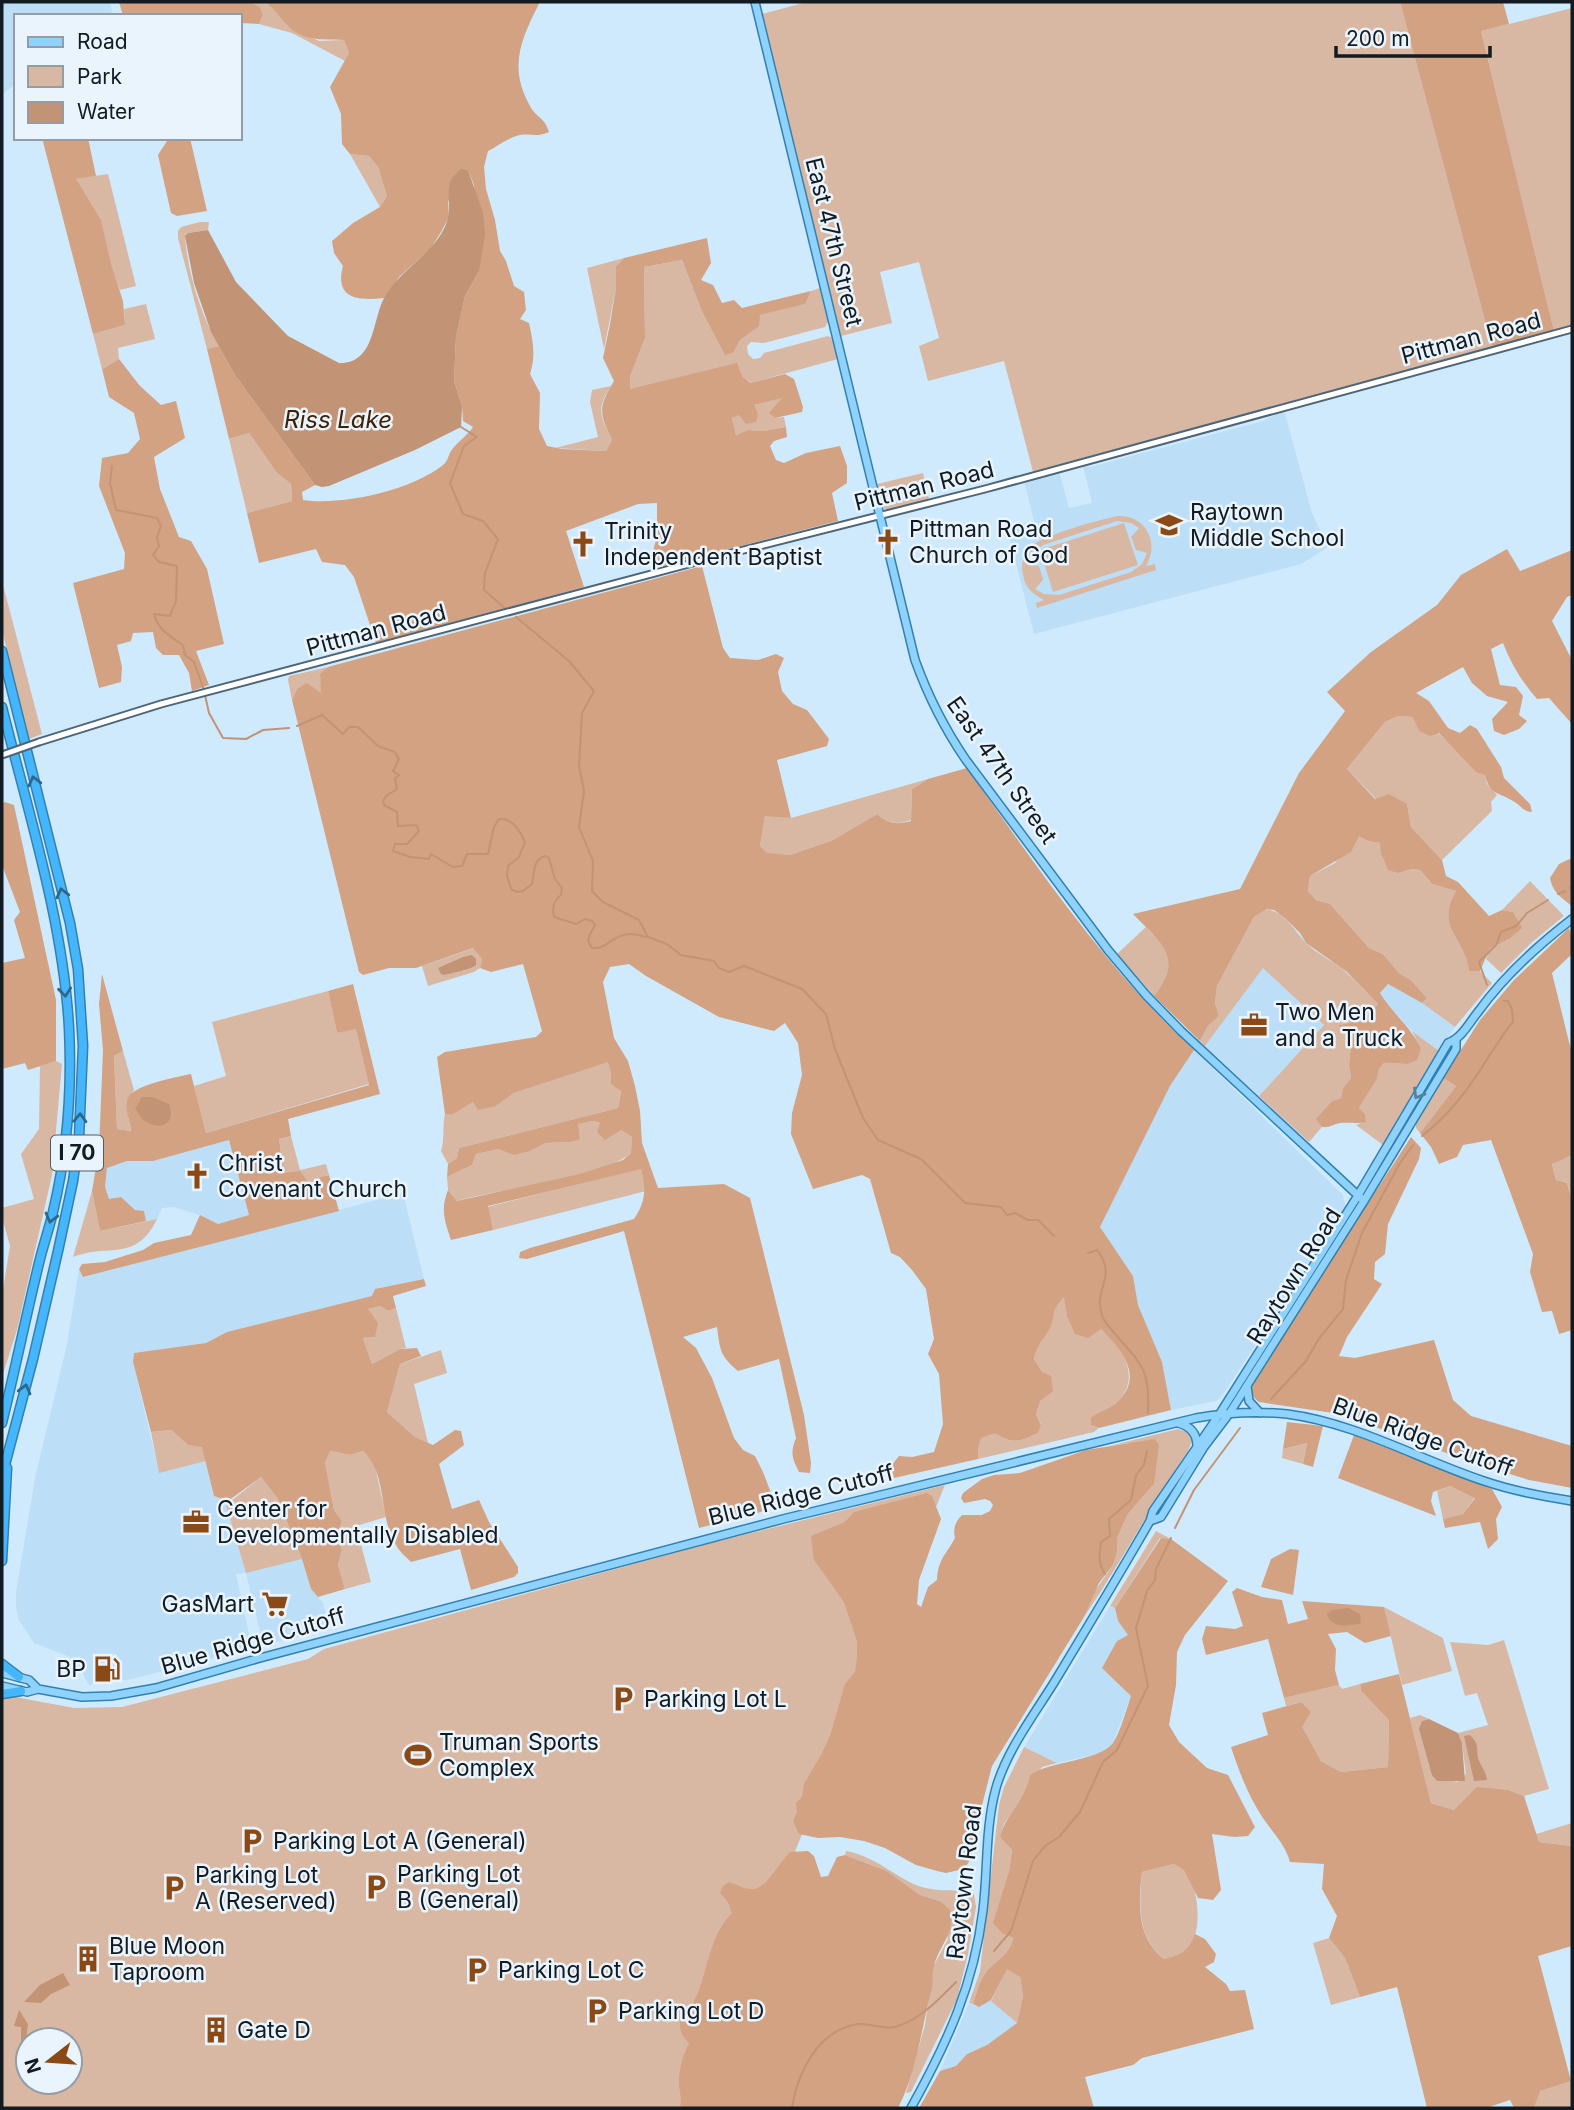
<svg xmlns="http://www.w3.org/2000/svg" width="1574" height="2110" viewBox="0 0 1574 2110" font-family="Inter,sans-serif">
  <rect width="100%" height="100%" fill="#cfeafd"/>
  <path fill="#bddef7" d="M2,2h108l3,14h-97v68l-14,10z
    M1284,410l28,103 16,34 -27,17 -267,70 -27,-106 27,-7 -10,-40 35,-10 10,37 23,-5 -9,-37 7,1 173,-46z
    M1263,967l61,58 -65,71 -54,-50z
    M1388,984l34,19 33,24 -16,24 -27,-20 -23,-25 -9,-13z
    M1194,1050l149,145 3,14 -125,188 -5,4 -45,9 -9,-48 -24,-57 -5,-29 -33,-49 70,-141z
    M229,1140l20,75 -31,9 -18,-9 -27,-8 -11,1 -5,11 -11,2 -2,-9 -9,-2 -14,-13 -12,3 -4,-13 2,-19 20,-7h26z
    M403,1193l21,86 -48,10 -3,7 -146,36 -21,11 -72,10 -1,9 26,110 47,-11 8,35 14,5 -2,4 20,67 56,-13 9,30 12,14 7,27 -67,15 -17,-72 -10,1 16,74 -120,31 -43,6 -12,-22 -7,-6 -36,-14 -15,-23 -3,-12v-16l19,-114 32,-134 12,-75 5,8z
    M1110,1606l5,2 3,13 10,14 3,61 -18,47 -14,11 -42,9 -33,-16z
    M991,2000l26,23 -30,22 -20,9 -11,12 -16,5 29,-68 10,4z"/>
  <path fill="#d9b8a3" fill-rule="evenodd" d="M251,2l18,1 18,22 32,16 25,-1 5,13 -4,8 -53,-28 -33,-9 4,-9 -3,-8z
    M807,2h593l92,345 -459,125 -29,-111 -76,20 -9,-35 20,-8 -20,-76 -39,10 12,51 -51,13 -79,-322z
    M1572,8v318l-18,5 -73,-300z
    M350,154l19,2 9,11 9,29 -7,11z
    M108,174l28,112 -16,4 -45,-111z
    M200,222h9l-1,8 -20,3 -3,3c3,38 15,77 34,110l-12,3 -29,-111v-7l3,-4z
    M624,258l-8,8v22l-12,61 -17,-81z
    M682,260l19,49 33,43 6,-12 18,-14 1,-11 45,-11 7,-13 9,-3 8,34 -3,5 -61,16 -13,-1 -4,4 1,8 5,5 7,-1 4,-5 64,-17 4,2 6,21 -88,24 -8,-7 -112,14v-13l15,-39 -1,-71z
    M146,304l9,35 -37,9 1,11 -17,10 -9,-35 32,-9 -1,-16z
    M611,386c-15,23 -11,30 1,54l-6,11 -51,-3 43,-11 -8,-35 2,-12z
    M784,397l-9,21 9,-1 2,10 -23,4 -15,-1 -12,5 -4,-17 22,-13z
    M249,433l28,40 14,11 1,17 -45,12 -18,-74z
    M923,473l6,26 -42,11 -5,-3 -5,-23z
    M1118,516c28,-1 42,27 28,50l9,-2 1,6 -119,38 -1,-5 8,-3c-11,-6 -19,-12 -21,-25 -3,-11 1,-23 10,-30 12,-10 68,-26 85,-29zM1117,521l14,2 8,5 -8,9 5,13 11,3 -5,11 -11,8 -72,23 -15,-1 -9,-5 8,-9 -4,-14 -12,-2 6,-11 10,-8z
    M1124,523l14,42 -85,27 -13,-42z
    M2,581l40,153 -13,5 -27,-109z
    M328,667l-8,8 2,19 -7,-4 -18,-1 -5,11 -4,-20 1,-4z
    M1398,716l15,1 25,16 47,42 2,9 10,11 -6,7 1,9 -50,49 -31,-33 -4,-23 -31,-5 -29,-30 38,-47z
    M928,779l-16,10 -1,31c-15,5 -22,4 -34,-6l-44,26 -43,15 -23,-1 -7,-8 5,-31 26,3z
    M1359,835l9,6 12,2 18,30 14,-4 8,1 12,14 24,7 4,51 7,14 2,15h11l12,12 -37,44 -33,-24 5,-5 -16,-18 -12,-7 -16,-19 -14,-6 -39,-44 -14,-4 -8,-9 2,-15 25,-13z
    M1530,881l34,35 -33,27 -30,30 -15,-14 4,-12 19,-8 4,-27 -11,-2z
    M1265,909c20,2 30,22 41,34 12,12 29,19 41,30 11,10 21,21 32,32 -13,11 -22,18 -39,20l11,18 -2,22 2,13 -8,10 -2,10 -9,3 -15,18 5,8 -13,15 -50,-46 65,-71 -61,-57 -58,78 -5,-5 8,-15 11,-10 -4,-13 2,-17 37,-69z
    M1146,927c5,7 16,13 20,21 8,17 -1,35 -12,48l-37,-42z
    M474,948l8,11 -2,9 -6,4 -46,14 -6,-20z
    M328,991l9,42 19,-5 13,56 -163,49 -12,-47 32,-10 -14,-54z
    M1412,1031l27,20 -56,94 -27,-20 10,-4 -7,-13 18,-29 2,-10 5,-6 23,1 14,-16z
    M123,1051l11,39c-10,14 -6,26 -3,41l-14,-2 -3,-73z
    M56,1061l6,3 -10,111 -35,155 -15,47v-81l8,-50 -8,-29v-9l32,-9 -13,-45 18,-25 1,-63z
    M609,1061l2,11v12l10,6 -3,18 -159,40 -2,10 -9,6 -7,-13c4,-12 1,-24 4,-37l7,1 21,-13 23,4 18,-13z
    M1443,1078l13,8 -36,47 -4,-5v-8z
    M593,1121l28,9 11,7 -1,16c-35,29 -128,34 -174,48l-9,-11 -1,-13 25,-12 4,-11 23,-5 31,2 16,-8 25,-1 9,-4 -3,-14z
    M291,1136l9,34 26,-6 3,11 -9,2 -7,12 -29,-16 -5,-34z
    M1572,1155v47l-5,-19 -11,-3 -4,-17z
    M641,1168l5,23 -153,39 -6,-23z
    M92,1191l8,40 57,-12c-21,44 -49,24 -84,38z
    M1065,1296l2,20c11,4 26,7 35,14 23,18 40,52 13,74 -7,5 -17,8 -24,13v8l8,3 -5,4 -116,27v-9l3,-13c20,-7 12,-2 28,3 10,3 20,-3 29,-7l3,-9 -5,-10c6,-19 9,-37 -2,-55l3,-15 13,-17 3,-19z
    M380,1306l8,5 8,-3 10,40 -6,1 -28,15 -9,-26 12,-1 -7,-28z
    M441,1350l6,23 -33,11 14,59 -13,-6 -28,-25 13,-48z
    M1178,1429l10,3 4,9 -4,10c-36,54 -67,111 -104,166l8,-22 21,-30 4,-12v-15l11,-24 26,-30 1,-19 -27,-22 -19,3z
    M171,1430l17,15 14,1 4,15 -47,12 -8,-41z
    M1307,1443l-4,21 -21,-6 1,-9z
    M329,1451l21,4 13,-4 11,10 12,56 -30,9 15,56 -26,7 -7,-24 4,-15 -5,-14 5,-15 -8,-11 -9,-48z
    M261,1477l17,22 24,60 -56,14 -20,-68z
    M945,1485l-176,430 -75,193h-692v-410l8,-2 64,12 48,-1 186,-48 16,-10 387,-106zM28,2040h42v42h-42z
    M1450,1486l25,11 -12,17 -20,5 -6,-28z
    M1156,1531l15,8 -11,-1 -45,70 -5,-2z
    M1384,1607l59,31 9,33 -50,14z
    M1504,1640l45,149 -25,7 -16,-6 -54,20 -23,-7 -21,-85 10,-3 9,4 -7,2 15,60 11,-2 9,3 9,-8 -4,-31 -4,-10 30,-8 -11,-32 -12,3 -15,-54 38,3z
    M1360,1684l1,7 28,28 -1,48 -47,5 -20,-11 -20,-34v-25l-15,4 -2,-8 55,-13 3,4z
    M1024,1747l33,16 -15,4 -38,57 -4,13 12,13 -3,21 -15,52 21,15c-7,20 -21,23 -32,39 -5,8 -7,19 -10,27l-4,-1 11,-32 19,-166 5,-18z
    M1572,1823v23l-33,-4 -3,-8z
    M846,1851c35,6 55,34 85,38 14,3 30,-1 43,5l2,13 -8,47 -11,45 -46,93 -5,1 19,-68 8,-58 15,-28 -8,-38 -20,-6 -33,-24 -42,-16z
    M1174,1864c3,2 7,3 10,5 15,15 19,63 5,78 -7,8 -15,10 -25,12 -27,-22 -25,-55 -22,-87z
    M1329,1938l16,20 15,39 -29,8 -18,-62z
    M1007,1968l13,9 3,19 -6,27 -26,-22z
    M1571,2081l1,27h-38l5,-17z"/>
  <path fill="#d2a282" d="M119,2h132l9,5 3,8 -4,9 -19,-1v-7h-117z
    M265,2h275c-19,37 -32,65 -10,104 7,13 14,10 19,26 -14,6 -17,1 -29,3 -11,2 -22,11 -32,16l-4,16 2,22 9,31 5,31 6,10 8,25 10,6 2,18 -6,9 9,4c4,18 7,33 1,51l10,19 -1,36 8,17 15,3 44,2 6,-11c-13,-27 -14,-33 2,-59l-11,-23 7,-34 6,-36v-22l8,-8 83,-20 4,25 -10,17 12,5 9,18 12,-3 8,8 69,-17 -6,13 -45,11 -1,11 -19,14 -6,12 -9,3 -24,-46 -19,-49 -38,7 1,71 -15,39v12l107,-26 5,13 8,7 35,-9 9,5 9,28 -1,5 -27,6 -6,-5 13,-15 -28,7 4,9 -2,8 -10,2 -7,-9 -7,3 4,17 12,-5 15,1 23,-4 1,10 -13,4 -4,5 6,14 8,3 22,-10 34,-7 7,20v17l-15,10 6,28 -186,48v-14l5,-19v-33l-19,1 -72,27 18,56 -208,56 -22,-66 -9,-12 -23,-3 -6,-13 -57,14 -12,-50 45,-12 -1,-17 -14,-11 -28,-40 -20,6 -22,-90 12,-3 16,29 80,110 -13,7 1,8c39,6 109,-10 140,-35 5,-4 5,-9 8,-14 6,-9 16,-15 22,-24l-10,-6 -1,-15 -8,-25 2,-44 9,-41 14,-25 -5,-86 -6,-15 -6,-2 -14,34 1,15 -8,15 -10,16 -31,28 -16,22c-26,3 -50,1 -41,-32l-9,-13 -2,-12 21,-18 27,-16 7,-11 -9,-29 -9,-11 -19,-2 -8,-10 -1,-30 -11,-27 19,-34 -5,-13c-24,-1 -41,2 -59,-17 -7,-8 -12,-16 -20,-21z
    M1400,2h103l6,22 -28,7 73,300 -62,16z
    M42,138h46l8,38 -20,3 25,41 10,44 12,37 2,24 -32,9z
    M169,138h21l17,73 -30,5 -6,-3 -13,-58z
    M119,359l21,27 21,19 15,-4 9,37 -31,19 6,32 19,48 12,4 16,28 17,75 -28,7 13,34 -17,6 -3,-18 -10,-18h-16l-7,-7 -3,-16 -20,1 -2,8 -14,4 5,22 -1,15 -22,6 -26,-105 51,-14 1,-16 -26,-67 3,-28 26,-5 12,-14 -6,-26 -25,-16 -7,-28z
    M1507,549l13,22 52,-21v45l-5,2 -15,24 20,39v64l-23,-26 -12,1c-15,-17 -26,-35 -34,-56l-12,6 9,36 16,2 7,9 -4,19 8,6 -8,8 -15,6 -10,-4 -2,-12 16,-17 -21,-6 -15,-13 -9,-16 -47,26 13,8 19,27 12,5 10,-8 7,4 24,38 3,11 26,26 2,8c-9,0 -11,-7 -19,-11 -14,-9 -23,-5 -28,-26l-9,-3 -37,-39 -9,3 -11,-5 -6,-14 -15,-1 -13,6 -38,47 28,30 14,-5 18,10 4,23 31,33 4,16 12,6 31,34 13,-6 11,2 9,16 -13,11 -19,9 -10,23h-11c-4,-36 -34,-41 -13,-80l-24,-7 -12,-14 -8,-1 -14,4 -10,-3 -7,-17 -1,-10 -12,-2 -9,-5 -8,16 -41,24 -2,15 8,9 14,4 39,44 14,6 16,19 12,7 16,18 -5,5 -34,-19 -8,9c12,20 30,33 41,55l-4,12 -10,4 -23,-1 -5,6 -2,10 -18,29 6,6 1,8c-10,2 -16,0 -26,1 -7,1 -10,5 -18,4l-6,-8 16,-18 9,-3 2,-10 8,-10 -2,-13 2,-22 -12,-18c17,-2 28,-9 39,-21l-31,-32 -41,-29 -6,-10 -14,-14 -12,-9 -8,-1 -12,8 -37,69 -2,17 4,13 -11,10 -8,15 -46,-45c31,-39 7,-53 -21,-82l107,-25 59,-116 46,-62 -18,-19 44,-40 66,-47 24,-30z
    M702,566l21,82 7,10 28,2 18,-6 8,4 -6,14 4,19 11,13 14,6 22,29 -2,7 -50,14 14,58 -26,-2 -5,30 7,7 23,2 43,-15 44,-26c12,10 19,11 34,7l1,-32 16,-10 39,-11c69,98 139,201 227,282l-24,36 -70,141 33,49 5,29 24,57 9,48 -72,18 -8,-3v-8c7,-5 17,-8 24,-13 31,-26 7,-54 -14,-75l-13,9 -13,-4 -8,-18 -3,-19c-15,16 -7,15 -14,31 -7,13 -12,14 -16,31l8,13 9,4 2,15 -13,10 -4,13 5,11 -3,8c-9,4 -19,10 -29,7 -16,-5 -8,-10 -28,-2l-3,12v9l-84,19 -3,-12 8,-10 13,1 22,-5 9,-28 -4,-50 -11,-20 6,-15 -8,-50 -14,-19 -12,-13 -9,-4 -21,-74 -8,-4 -49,14 -22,-55 1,-21 10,-38 -4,-32 -13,-20 -11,8 -55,-14 -73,-41 -17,-12 -19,3 -7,15 11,56 14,23 7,25 5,25 2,32 16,45 66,-4 26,14 54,217 7,48 -1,10 -11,-1c-7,-14 -9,-19 -3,-34l-17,-79 -41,12c-18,-15 -18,-21 -21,-44l-34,10 13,11 16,30 22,60 9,12 12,6 8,16 8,21 -4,13 -6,6 -62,16 -75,-297 -97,28 -8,-1 1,-6 10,-4 104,-29c12,-18 12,-30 7,-50l-153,37 5,24 -42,10c-6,-18 -11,-31 -3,-50l9,11 123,-27 43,-14 8,-7 1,-16 -11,-7 -16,10 -8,-8 3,-9 -7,-2 -15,3 2,15 -9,3 -25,1 -16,8 -16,4 -15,-6 -23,5 -4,11 -25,12 1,-13 9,-6 2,-10 159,-40 3,-17 -10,-7v-12l-3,-10 -94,31 -18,13 -18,4 -5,-8 -21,13 -7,-1 -8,-57 8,-5 91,-15 6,-6 -19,-67 -32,8 -11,-4 2,-9 -9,-11 -57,20h-27l-26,7 -4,-3 -67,-272 5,-11 10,-6 14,10 -1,-19 8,-7z
    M5,802l9,3 42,195v61l-28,9 -3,-7 -23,6v-106l23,-5 -11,-38 6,-8 -18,-47v-61z
    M1572,858v48c-11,-8 -20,-15 -22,-28l9,-14z
    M1569,928l3,10v16l-20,19 20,81v101l-20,9 4,16 11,3 5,19v128l-13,4 -7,-23 -10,1 -12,-40 3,-18 -42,-114 -28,5 -6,12 -18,7 -8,-17 -11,-14 36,-47 -13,-8 37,-58 34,-40z
    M102,974l21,77 -9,5 3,73 14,2c-1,-10 -7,-23 -3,-33 5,-13 49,-21 63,-24l15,59 163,-48 -13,-56 -19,4 -9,-42 25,-7 27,110 -92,25 3,17 -12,3 5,34 16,-2 13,18 7,-12 9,-2 10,36 -256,66 -4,-8 3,-5 23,-2 38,-12 11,-7 37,-8 9,-20 18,9 31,-9 -20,-75 -76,21h-26l-20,7 -2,19 4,12 12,-2 14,13 9,1 2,10 -46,10 -8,-40 7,-42 4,-99 -4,-46z
    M1411,1137l10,11 -2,11 -31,65 -3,30 -10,8 -1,17 8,5 -35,53 -8,19 16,2 79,-18 19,60 18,16 101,30v42l-43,-8 -58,-18 -131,-48 -81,-12c-8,-6 -9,-11 -7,-20z
    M424,1279l2,7 -33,10 3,12 -8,3 -8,-5 -12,3 10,14 -3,14 -12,1 9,26 28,-15 17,-1 4,8 -21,8 -13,48 28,25 18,8 22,-15 6,1 3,14 -25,19 13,45 27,-9 10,22 29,45v6l-4,4 -43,13 -11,-41 -49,13c-5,-5 -12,-11 -15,-17 -18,-29 -8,-72 -33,-94l-13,4 -20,-4 -5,11 9,48 8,11 -5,15 5,14 -4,15 7,24 -27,8 -7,-8 -9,-30 -24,-60 -17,-22 -33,24 -14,-5 -12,-49 -14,-2 -17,-15 -20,2 -18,-70 1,-9 72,-10 21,-11 145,-36 3,-7z
    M1287,1422l36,4 -10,41 -10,-3 4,-21 -24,6z
    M1354,1435l138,54 10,18 -6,12 2,20 -10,10 -8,-27 -35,6 -2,-9 20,-5 12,-16 -25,-12 -17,6 -2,9 5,15 -98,-38z
    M1155,1439l4,6 -5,39 -26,30 -11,24v15l-4,12 -14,18 -15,34 -92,149 -17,67 -3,23 -5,9 -8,5 -13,3 -9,-2 -21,-6 -31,-17 -21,-7 -24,-4 -22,1 -19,-4 -6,-13 4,-9 -1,-9 6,-6 2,-13 17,-29 9,-19 15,-52 10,-12 2,-15v-16l-13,-39 -30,-42 -3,-24 34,-14 9,-10 73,-19 5,3 9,23 -22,61 -2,24 4,3 7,-20 9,-7c1,-21 9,-25 18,-42 -2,-10 0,-16 7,-23h20l8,-4 3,-6 -3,-4 -5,-2 -21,4 -3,-5 2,-5 19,-14 12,-4 26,-2 66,-23z
    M1161,1538l10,1 57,42 -43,54 -8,17 -1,33 -7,40 10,17 28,26 21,7 27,52 -7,9 -14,1 -22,-3 9,56 -8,10 -15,-2 -14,-28 -10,-6 -32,8c-4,32 -5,66 22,87 17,-4 25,-8 31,-25l10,5 11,15 -2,8 -9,5 21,17 4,7 15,-1 9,39 -112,29 -9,7 -48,12 9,31h-175l21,-37 16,-5 11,-12 20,-9 30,-22 6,-27 -3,-19 -13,-8 -16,31 -12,7 -6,-3c3,-8 5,-19 10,-27 10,-16 25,-19 31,-39l-12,-5 -9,-10 16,-52 3,-21 -12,-13c6,-24 26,-37 30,-62 23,-15 67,-13 83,-32 7,-10 14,-35 18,-47l-29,-28 15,-27 11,-6 -10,-14 -3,-13z
    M1290,1549l9,1 -6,45 -32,-8 10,-28z
    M1237,1588l25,9 20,3 6,24 20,-5 -6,-18 82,6 7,29 -26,7 -18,-11 -19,2 8,15 -1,21 4,15 -55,13 -16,-59 -62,16 -4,-16 4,-13 29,3 8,-3 -11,-34z
    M1399,1674l32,129 23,7 23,-23 31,3 16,6 15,46 33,4v100l-34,10 33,125 -31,10 -6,17h-20l-4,-8 -24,8h-59l-30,-121 -37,10 -15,-39 -16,-20 8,-22 -15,-27 2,-25 -34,-2c-5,-19 -19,-31 -29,-47 -14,-22 -22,-44 -30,-68l37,-12 -6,-22 39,-11 10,10 -9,15 19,34 20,11 47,-5 1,-47 -28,-29 -1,-7z
    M808,1851l6,5 7,21 7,-1 9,-19 8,-2 42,16 33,24 20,6 10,9c5,26 -10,33 -16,56 -2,7 -1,15 -2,22 -11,40 -14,81 -34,120h-218c2,-11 0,-13 -1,-23 -1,-14 4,-30 10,-42 -9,-8 -10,-15 -8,-26 28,-21 21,-75 51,-104l-4,-11 -8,-9 3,-7 6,-4c7,2 14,7 22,7 14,2 28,-26 39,-37z"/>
  <path fill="#c29374" d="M462,168l6,2 15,43 2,21 -6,37 -14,25 -9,41 -2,44 8,25 -1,21 -46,23 -86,36 -7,1 -7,-2 -80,-110 -24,-43 -17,-49 -9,-47 3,-3 20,-3 28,52 52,54 51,27c36,1 33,-42 45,-65 17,-31 55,-46 64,-80 3,-11 -2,-27 3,-38 2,-4 8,-9 11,-12z
    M472,955l4,4v6c-4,4 -24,8 -32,10l-3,-1 -3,-6 25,-11z
    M142,1097h10l17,7c8,22 -12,28 -27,15 0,-1 -6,-10 -7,-10z
    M1348,1608l12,6 1,9c-12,3 -30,6 -34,-9l5,-4z
    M1429,1719l29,14 4,10 3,38h-28l-5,-6 -13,-46 3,-8z
    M1470,1735c12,12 4,15 10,28 3,6 6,9 7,17l-13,1 -10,-45z
    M63,1973l7,12 -19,9 -10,9 -17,-1 16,-17z
    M19,2010l9,14 -2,15 1,19h-6v-31l-7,-1z"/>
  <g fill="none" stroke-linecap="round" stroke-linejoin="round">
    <path stroke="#c29374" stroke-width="2" d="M461,427l16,10 -13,9 -14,37 13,31 20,7 15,18 -13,34 -1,17 22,19
      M112,466l-2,17 6,27 41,8 4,8 -4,11 2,9 -6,9 6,7 18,4 -1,35 -6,15 -16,-2c4,16 17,23 29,31l2,10 9,7 10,28
      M516,617l53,44 25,30 -12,22 -3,53 5,25 -5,36 14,34 -1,30 11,11 36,18 9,17 19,7 14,11 33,6 5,7 10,4 15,-6 58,23 24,25 9,35 28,69 15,22 43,19 44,44 36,4 6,8 8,-2 13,7h10l16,16
      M205,695l4,18 14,25 23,1 17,-9 26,-2
      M297,726l25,-11 21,19 6,-7h9l20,19 17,6 4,7 -6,12 6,4 -4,4 2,10 -11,7 -3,5 1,4 13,7 1,14 18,-1 3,6 -12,13h-12l-2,7 17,6 19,2 2,-5 22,13 9,-1 5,-12h21l6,-27 5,-8c14,-1 21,12 26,23l-6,15 -11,9 -1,9 4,14 6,3 6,-1 9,-7c3,-11 0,-24 13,-28l4,2 6,21 7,9 -1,7c-8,6 -9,13 -7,22l22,7 9,-5 7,2 3,4c-4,10 -11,12 -3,23 20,2 21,-22 54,-11
      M1570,888l2,-1
      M1558,894l7,-3
      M1487,985l-8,-23 17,-17 5,-13 15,-6 11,-13 21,-13
      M1422,1136c29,-22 50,-52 69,-83 8,-11 13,-21 22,-31l-1,-13 -4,-8h-4
      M1088,1253l9,-3c22,28 -6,39 6,68 3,6 9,12 13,17 27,31 34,35 32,78
      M1271,1399l35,-38 12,-21 25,-31 3,-29 16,-47 38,-70 13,-18
      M1175,1528l19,-38 46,-62
      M1105,1574c-7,-11 -6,-19 -4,-32l9,-6 -1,-17 22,-19 5,-25 8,-10 3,-14
      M994,1951l17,-20 22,-70 12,-15 14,-9 21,-25 23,-50 14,-12 31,-64 -12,-58 11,-37 8,-11 1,-11 15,-31
      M792,2108c5,-35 26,-78 66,-84 12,-1 26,6 37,3 25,-7 43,-27 61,-45"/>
    <g stroke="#4d6576" stroke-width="9">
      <path id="minor" d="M39,742l122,-38 543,-144 281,-71 587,-160"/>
    </g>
    <g stroke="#3380af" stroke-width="10">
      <path id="major" d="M755,2l160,658c13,36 29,68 51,100l142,190 38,45 35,36 183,170
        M1247,1386l2,15 11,12
        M1178,1423c12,3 19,10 19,23
        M1150,1521l11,-4 43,-70 25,-33 135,-213 92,-152v-9
        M2,1673l27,7 9,9
        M2,1686l25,6 11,-3 44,8 29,-1 45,-8 104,-30 523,-139 413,-101c30,-5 60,-7 91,-4 69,9 131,45 197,67 29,10 58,15 88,20
        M911,2108c36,-65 63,-123 72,-198 5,-41 2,-82 13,-122 11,-38 38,-73 59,-107 32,-53 64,-106 95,-160l3,-10 66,-96 138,-218 91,-154c14,-5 21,-20 30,-31 26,-36 59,-66 94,-93"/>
    </g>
    <g stroke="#3380af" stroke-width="11">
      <path id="highway" d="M2,651l68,272 8,46 5,77 -4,92 -6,43 -15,70 -25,108 -31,117
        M2,707c26,105 61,213 67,321 3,60 -2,125 -16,184 -4,17 -10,34 -14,51 -13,53 -24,107 -37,160
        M2,1561l5,-93
        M2,1664l17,13
        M2,1694l19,-3"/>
    </g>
    <use href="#minor" stroke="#fff" stroke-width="5"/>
    <use href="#major" stroke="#8fd3fd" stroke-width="7"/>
    <use href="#highway" stroke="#45b6fb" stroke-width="8"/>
    <g stroke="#4d6576" stroke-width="9" stroke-linecap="butt">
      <path id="minor-bridge" d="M2,755l37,-13"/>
    </g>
    <use href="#minor-bridge" stroke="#fff" stroke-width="5"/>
  </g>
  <defs><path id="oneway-chevron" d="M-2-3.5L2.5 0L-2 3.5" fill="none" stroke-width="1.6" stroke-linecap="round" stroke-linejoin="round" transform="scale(1.75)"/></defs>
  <g stroke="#2c688e">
    <use href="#oneway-chevron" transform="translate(34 781) rotate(-104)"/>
    <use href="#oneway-chevron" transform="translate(62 893) rotate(-104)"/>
    <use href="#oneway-chevron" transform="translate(65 992) rotate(84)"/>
    <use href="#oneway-chevron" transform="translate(80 1118) rotate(-88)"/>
    <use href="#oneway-chevron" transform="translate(51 1218) rotate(105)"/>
    <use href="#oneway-chevron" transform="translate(25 1389) rotate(-75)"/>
  </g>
  <use stroke="#57809a" href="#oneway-chevron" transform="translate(1418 1094) rotate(121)"/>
  <defs>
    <g id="school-bare" transform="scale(2.1)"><path d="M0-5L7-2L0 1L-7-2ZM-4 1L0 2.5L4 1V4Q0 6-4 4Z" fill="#8b4a15" stroke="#eaf4fc" stroke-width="2.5" paint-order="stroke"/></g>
    <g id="church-bare" transform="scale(2.1)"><path d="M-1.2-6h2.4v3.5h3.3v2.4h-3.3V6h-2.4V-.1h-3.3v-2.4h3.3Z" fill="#8b4a15" stroke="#eaf4fc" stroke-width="2.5" paint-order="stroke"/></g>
    <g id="office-bare" transform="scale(2.1)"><path d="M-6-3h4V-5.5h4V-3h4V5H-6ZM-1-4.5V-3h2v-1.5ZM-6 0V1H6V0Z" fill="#8b4a15" stroke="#eaf4fc" stroke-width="2.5" paint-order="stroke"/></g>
    <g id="supermarket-bare" transform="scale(2.1)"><path d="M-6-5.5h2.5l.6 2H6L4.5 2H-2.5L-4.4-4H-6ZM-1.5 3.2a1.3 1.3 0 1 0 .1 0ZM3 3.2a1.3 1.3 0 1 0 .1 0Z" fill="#8b4a15" stroke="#eaf4fc" stroke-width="2.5" paint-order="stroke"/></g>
    <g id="fuel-bare" transform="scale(2.1)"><path d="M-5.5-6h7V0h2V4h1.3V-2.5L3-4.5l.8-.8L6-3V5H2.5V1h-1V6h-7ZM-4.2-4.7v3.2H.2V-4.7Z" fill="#8b4a15" stroke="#eaf4fc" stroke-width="2.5" paint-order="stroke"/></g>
    <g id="parking-bare" transform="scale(2.1)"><path d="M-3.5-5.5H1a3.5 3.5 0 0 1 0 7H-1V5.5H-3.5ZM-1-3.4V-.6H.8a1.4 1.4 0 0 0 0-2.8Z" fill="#8b4a15" stroke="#eaf4fc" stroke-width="2.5" paint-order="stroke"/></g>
    <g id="stadium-bare" transform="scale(2.1)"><path d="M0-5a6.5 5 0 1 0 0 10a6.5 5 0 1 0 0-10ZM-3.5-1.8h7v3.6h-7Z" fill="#8b4a15" stroke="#eaf4fc" stroke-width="2.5" paint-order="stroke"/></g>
    <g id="building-bare" transform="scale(2.1)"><path d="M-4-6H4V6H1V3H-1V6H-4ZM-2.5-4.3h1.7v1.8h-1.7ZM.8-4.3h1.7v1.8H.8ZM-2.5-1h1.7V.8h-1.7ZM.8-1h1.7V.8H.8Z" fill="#8b4a15" stroke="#eaf4fc" stroke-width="2.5" paint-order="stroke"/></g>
  </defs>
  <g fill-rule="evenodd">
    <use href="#school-bare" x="1169" y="525"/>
    <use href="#church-bare" x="888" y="542"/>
    <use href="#church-bare" x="583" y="544"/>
    <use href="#office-bare" x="1254" y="1025"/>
    <use href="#church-bare" x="197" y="1176"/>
    <use href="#office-bare" x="196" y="1522"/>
    <use href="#supermarket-bare" x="275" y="1604"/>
    <use href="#fuel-bare" x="107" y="1669"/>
    <use href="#parking-bare" x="623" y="1699"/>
    <use href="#stadium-bare" x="418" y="1755"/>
    <use href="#parking-bare" x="252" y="1841"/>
    <use href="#parking-bare" x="376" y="1887"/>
    <use href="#parking-bare" x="174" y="1888"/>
    <use href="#building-bare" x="88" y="1959"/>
    <use href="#parking-bare" x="477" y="1970"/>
    <use href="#parking-bare" x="597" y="2011"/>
    <use href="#building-bare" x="216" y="2030"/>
  </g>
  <g text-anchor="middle" stroke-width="5" stroke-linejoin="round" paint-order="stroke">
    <rect fill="#eaf4fc" stroke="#535c63" stroke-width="2" x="51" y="1135.5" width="52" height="35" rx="5"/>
    <g font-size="21" font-weight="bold" fill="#121b22">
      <text x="77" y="1160">I 70</text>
    </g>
    <g font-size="23" fill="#121b22" stroke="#eaf4fc">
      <text transform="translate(834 242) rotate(76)" y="8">East 47th Street</text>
      <text transform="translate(1471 338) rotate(-15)" y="8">Pittman Road</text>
      <text transform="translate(924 486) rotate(-14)" y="8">Pittman Road</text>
      <text transform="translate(376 630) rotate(-15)" y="8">Pittman Road</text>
      <text transform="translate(1002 770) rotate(55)" y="8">East 47th Street</text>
      <text transform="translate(1294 1276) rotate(-58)" y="8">Raytown Road</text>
      <text transform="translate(1423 1437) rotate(20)" y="8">Blue Ridge Cutoff</text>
      <text transform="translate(801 1495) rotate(-14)" y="8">Blue Ridge Cutoff</text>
      <text transform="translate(253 1641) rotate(-16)" y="8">Blue Ridge Cutoff</text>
      <text transform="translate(964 1882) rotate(-83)" y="8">Raytown Road</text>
    </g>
    <g font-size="23" fill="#121b22" stroke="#eaf4fc" text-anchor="start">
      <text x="1190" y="520">Raytown<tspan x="1190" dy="26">Middle School</tspan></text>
      <text x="909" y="537">Pittman Road<tspan x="909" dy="26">Church of God</tspan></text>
      <text x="604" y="539">Trinity<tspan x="604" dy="26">Independent Baptist</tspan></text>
      <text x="1275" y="1020">Two Men<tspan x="1275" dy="26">and a Truck</tspan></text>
      <text x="218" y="1171">Christ<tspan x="218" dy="26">Covenant Church</tspan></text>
      <text x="217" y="1517">Center for<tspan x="217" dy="26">Developmentally Disabled</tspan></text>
      <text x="254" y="1612" text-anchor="end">GasMart</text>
      <text x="86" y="1677" text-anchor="end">BP</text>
      <text x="644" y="1707">Parking Lot L</text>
      <text x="439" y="1750">Truman Sports<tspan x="439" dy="26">Complex</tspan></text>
      <text x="273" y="1849">Parking Lot A (General)</text>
      <text x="397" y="1882">Parking Lot<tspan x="397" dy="26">B (General)</tspan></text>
      <text x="195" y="1883">Parking Lot<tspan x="195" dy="26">A (Reserved)</tspan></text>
      <text x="109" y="1954">Blue Moon<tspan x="109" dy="26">Taproom</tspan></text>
      <text x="498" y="1978">Parking Lot C</text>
      <text x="618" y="2019">Parking Lot D</text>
      <text x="237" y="2038">Gate D</text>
    </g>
    <g font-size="24" font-style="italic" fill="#402007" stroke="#eaf4fc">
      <text x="338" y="428">Riss Lake</text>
    </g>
  </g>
  <rect width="1574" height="2110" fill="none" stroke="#121b22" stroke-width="7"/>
  <rect x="14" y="14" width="228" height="126" fill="#eaf4fc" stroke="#949da5" stroke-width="2"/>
  <rect x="28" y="37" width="35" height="10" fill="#8fd3fd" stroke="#949da5" stroke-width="2"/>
  <text x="77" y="49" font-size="21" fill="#121b22">Road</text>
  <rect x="28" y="66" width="35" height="21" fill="#d9b8a3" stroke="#949da5" stroke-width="2"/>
  <text x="77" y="84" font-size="21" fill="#121b22">Park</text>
  <rect x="28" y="102" width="35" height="21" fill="#c29374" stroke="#949da5" stroke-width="2"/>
  <text x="77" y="119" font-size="21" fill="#121b22">Water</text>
  <g transform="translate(49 2061) rotate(253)"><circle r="33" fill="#eaf4fc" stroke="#949da5" stroke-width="2"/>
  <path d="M0-5L12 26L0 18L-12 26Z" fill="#8b4a15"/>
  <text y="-10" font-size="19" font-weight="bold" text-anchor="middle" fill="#121b22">N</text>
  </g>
  <path d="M1336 46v10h154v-10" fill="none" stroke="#121b22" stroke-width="3.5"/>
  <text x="1346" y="46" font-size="21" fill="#121b22" stroke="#eaf4fc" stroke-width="5" paint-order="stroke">200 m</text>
</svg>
